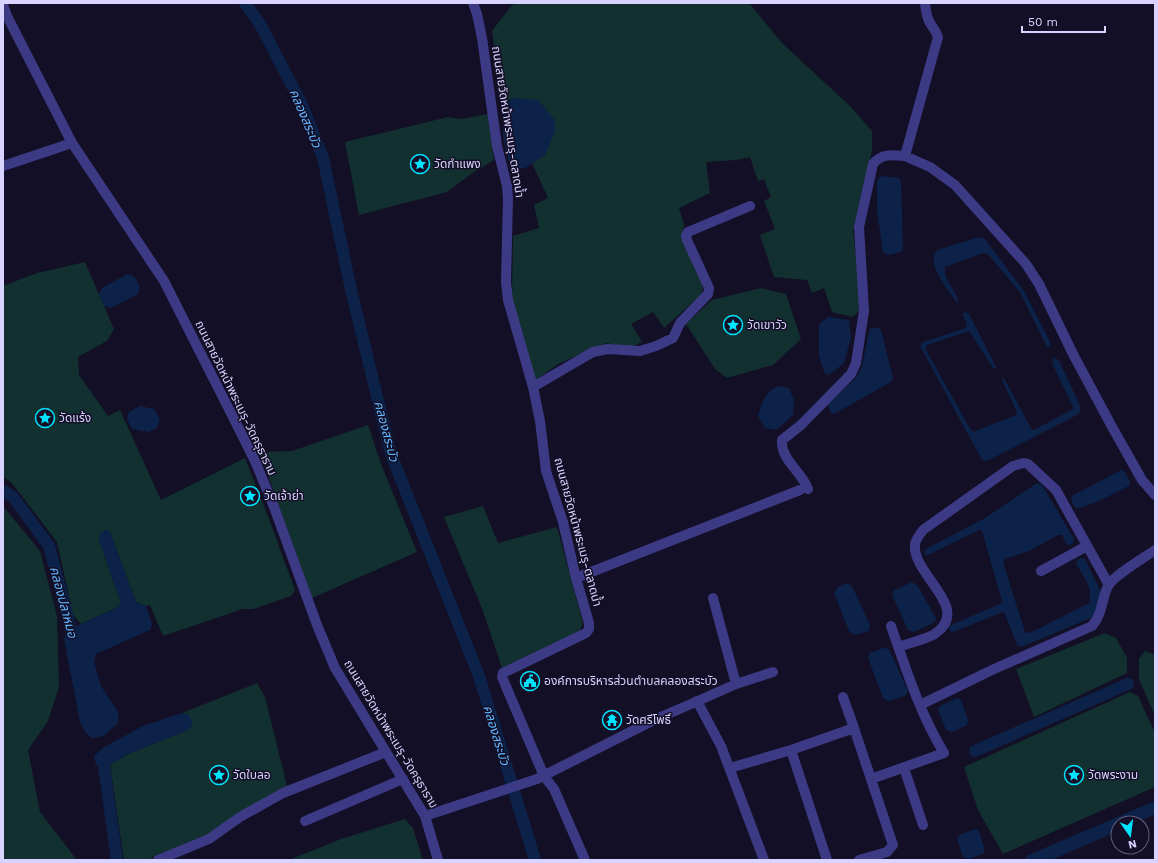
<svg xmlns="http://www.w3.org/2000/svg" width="1158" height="863" viewBox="0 0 1158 863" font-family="'Work Sans','Noto Sans Thai',sans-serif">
  <rect width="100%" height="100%" fill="#130f26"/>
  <path fill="#12302f" d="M519,3h230l34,41 67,62 22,25v20l-19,80 9,74 -2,5 -7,7 -21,-5 -8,-24 -12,5 -5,-13 -33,-3 -14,-42 15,-6 -11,-28 7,-4 -7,-18 -6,2 -8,-24 -14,3 -30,2 4,31 -31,15 5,17 -2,15 21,45 -1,9 -38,34 -11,-16 -22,12 11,18 -13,6 -22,-5 -47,20 -25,17 -23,-82 1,-62 26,-8 -5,-23 14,-7 -16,-35 13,-8 -32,-57 -10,7 -11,-74 20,-26z
    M488,114l6,46 -20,12 -27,20 -88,23 -14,-73 103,-25 14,2z
    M85,262l29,67 -7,12 -29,16 1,18 29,41 12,-6 41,90 84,-42 27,69 23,63 -4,6 -38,13h-10l-80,27 -13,-31 -4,1 -10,-4 -26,-70 -5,-2 -6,10 22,63 -3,4 -37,17 -8,-9 -16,-73 -46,-60 -8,-5v-191l34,-13z
    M761,288l25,6 15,45 -28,26 -46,13 -12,-9 -29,-45 26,-24z
    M368,425l13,39 36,88 -105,46 -52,-145 3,-1 29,-1z
    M3,506l37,45 17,65 2,71 -11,34 -20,29 12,62 37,48h-74z
    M483,506l15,37 59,-16 26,96 -3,8 -78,37 -19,-57 -39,-94z
    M1105,633l11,5 11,20v15l-93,44 -18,-48z
    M1145,651l10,4v61l-16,-37v-20z
    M257,683l8,14 22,89 -80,50 -54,21 -3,3h-26l-14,-95 18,-11 60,-24 1,-15 -7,-2z
    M1130,692l8,4 17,37v54l-152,67 -25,-44 -14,-43z
    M405,819l8,9 10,32h-134l52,-21z"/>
  <path fill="#0c2248" d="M513,98l25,2 17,20v12l-10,23 -20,13 -14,2 -8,-33v-32z
    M881,176l18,2 2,4 2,67 -2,3 -14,3 -4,-3 -6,-41v-30z
    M979,237l6,2 39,52 26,51v4l-2,1 -2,-2 -25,-51 -33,-40 -5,-1 -38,14c-2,15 13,23 13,35l-1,1 -2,-3c-7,-10 -27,-35 -20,-47 1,-2 3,-3 5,-4z
    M127,274l7,2 6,11 -2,7 -27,14 -7,-2 -5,-12 3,-6z
    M966,312l3,2 27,53v2l-3,-1 -24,-37 -42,14 -2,3 44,79 4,5 43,-17 1,-3 -15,-32 2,-2 28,52h2l39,-21v-2l-21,-44 1,-4 2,-1 4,2 22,48 -2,6 -92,47 -5,-1 -62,-114 3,-4 43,-14 1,-3 -4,-10v-2z
    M828,317l21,3 2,17 -7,26 -15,12 -5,-3 -5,-16v-32z
    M871,328h8l2,2 12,48 -2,4 -57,32 -3,-1 -3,-8 1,-3 26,-23 7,-12 7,-36z
    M780,386l9,2 5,12 -1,15 -17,15 -11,-2 -7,-12c4,-13 7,-26 22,-30z
    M140,406l14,3 6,10 -3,9 -9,4 -16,-3 -5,-10 2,-7z
    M1121,470l4,2 5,10 -1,4c-10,5 -45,24 -54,22l-4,-8 1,-4z
    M1037,483l5,2 32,54 -1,4 -3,2 -4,-1 -4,-9h-4l-29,16 -24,8 -2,3 22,70 5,1 59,-30c5,-14 -6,-27 -13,-39l1,-4 4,-2 4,1 16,33 -6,21 -4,5 -70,29 -4,-2 -12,-31 -2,-2 -50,20h-2l-2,-4 2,-3 49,-21 2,-3 -20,-70 -3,-1 -51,25h-3l-1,-3 2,-3 59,-31z
    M105,530l5,2 26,70 10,4 6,18 -2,6 -54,24 -2,8 7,24 17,26v11l-14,13 -12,2 -6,-5 -6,-11 -16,-83 2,-7 15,-8 37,-17 3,-4 -22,-63 1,-7z
    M912,582l5,3 19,33 -1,4 -21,10 -6,-2 -16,-35 1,-4z
    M846,583l6,3 18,39 -1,6 -14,4 -6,-4 -15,-38 4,-6z
    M886,647l4,4 18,40 -3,5 -17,5 -5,-3 -15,-40 2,-5z
    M957,698l4,2 7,20 -1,5 -15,7 -6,-2 -8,-21 2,-3z
    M182,713l7,2 4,9 -5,6 -60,24 -18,11 -10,2 -4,-2 -2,-9 10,-9 39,-21z
    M1155,801v13l-20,9h-17v8l-67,29h-27l4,-5z
    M976,829l3,2 6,19 -2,4 -14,5 -6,-2 -6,-18 4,-5z"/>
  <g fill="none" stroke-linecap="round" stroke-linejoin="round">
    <path stroke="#0c2248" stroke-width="12" d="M245,3l15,21 42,81 21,53 28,132 40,164 88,222 56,184
      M3,491l10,6 36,49 26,99
      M975,751l153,-67
      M103,760l14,100"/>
    <path stroke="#3d3a85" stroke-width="10" d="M473,3l4,11 5,24 15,108 10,40 1,12 -2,84 2,18 25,87 7,34 6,50 17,51 13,56 13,45v6l-3,4 -83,40 -1,4 42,99 10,13 31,71
      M925,3c1,7 1,13 5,20 3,5 6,7 8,14l-33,119 25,11 25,18 71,79 13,20 35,72 37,69 31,55 13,15
      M3,166l69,-23
      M533,387l60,-35 15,-3 32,2 16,-5 17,-8 7,-15 28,-29 1,-6 -22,-48 -1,-4 2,-4 62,-26
      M808,489c-6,-17 -28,-30 -26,-49l19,-15 50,-51 5,-11 8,-52 -5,-84 14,-63c9,-11 20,-9 32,-8
      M1041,571l46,-25
      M576,578l224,-88
      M713,598l23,86
      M898,647c11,-4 30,-8 38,-14 36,-26 -25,-59 -21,-89 1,-5 5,-10 8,-14l90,-64 11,-3 4,1 28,26 53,95
      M843,697l11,31
      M697,701l24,45 43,114
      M920,705l72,-35 100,-44c11,-12 9,-26 16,-40 6,-11 36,-28 47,-36
      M791,750l36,110
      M730,768l61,-18 63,-22 39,117 -6,7 -28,8
      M904,768l19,57
      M871,779l73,-26c-24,-39 -38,-84 -53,-127
      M425,816l112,-37 119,-60 35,-15 45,-20 37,-12
      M305,821l98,-42
      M158,860l51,-21 31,-22 43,-24 103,-41"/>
    <path stroke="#3d3a85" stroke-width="10" d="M3,5l4,11 65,127 92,138 74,146 17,34 19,46 43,118 18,43 90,148 13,44"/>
  </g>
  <defs>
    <g id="sight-ring" transform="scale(1)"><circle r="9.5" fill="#130f26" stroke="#00e5ff" stroke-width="1.5"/><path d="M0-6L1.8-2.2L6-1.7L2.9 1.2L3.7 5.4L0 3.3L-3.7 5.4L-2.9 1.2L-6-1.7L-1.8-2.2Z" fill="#00e5ff"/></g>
    <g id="civic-ring" transform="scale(1)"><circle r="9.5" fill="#130f26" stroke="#00e5ff" stroke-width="1.5"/><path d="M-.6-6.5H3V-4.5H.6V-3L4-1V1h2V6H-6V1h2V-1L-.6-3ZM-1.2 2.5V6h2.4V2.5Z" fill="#00e5ff"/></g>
    <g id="temple-ring" transform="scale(1)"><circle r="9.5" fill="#130f26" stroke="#00e5ff" stroke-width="1.5"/><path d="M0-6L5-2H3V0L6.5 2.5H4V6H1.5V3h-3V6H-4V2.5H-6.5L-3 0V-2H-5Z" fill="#00e5ff"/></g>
  </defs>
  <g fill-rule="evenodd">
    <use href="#sight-ring" x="420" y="164"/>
    <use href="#sight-ring" x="733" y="325"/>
    <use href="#sight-ring" x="45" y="418"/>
    <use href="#sight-ring" x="250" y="496"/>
    <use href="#civic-ring" x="530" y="681"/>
    <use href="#temple-ring" x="612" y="720"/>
    <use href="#sight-ring" x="219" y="775"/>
    <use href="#sight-ring" x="1074" y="775"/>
  </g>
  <g text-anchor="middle" stroke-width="3" stroke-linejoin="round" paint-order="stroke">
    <g font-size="12" fill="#d9d4ff" stroke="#130f26">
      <text transform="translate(508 122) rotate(81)" y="4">ถนนสายวัดหน้าพระเมรุ-ตลาดน้ำ</text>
      <text transform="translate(236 398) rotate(64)" y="4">ถนนสายวัดหน้าพระเมรุ-วัดครุธาราม</text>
      <text transform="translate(578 532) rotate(75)" y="4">ถนนสายวัดหน้าพระเมรุ-ตลาดน้ำ</text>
      <text transform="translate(391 734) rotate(59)" y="4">ถนนสายวัดหน้าพระเมรุ-วัดครุธาราม</text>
    </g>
    <g font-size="12" fill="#d9d4ff" stroke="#130f26" text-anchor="start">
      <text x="434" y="168">วัดกำแพง</text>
      <text x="747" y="329">วัดเขาวัว</text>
      <text x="59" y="422">วัดแร้ง</text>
      <text x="264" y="500">วัดเจ้าย่า</text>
      <text x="544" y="685">องค์การบริหารส่วนตำบลคลองสระบัว</text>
      <text x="626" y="724">วัดศรีโพธิ์</text>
      <text x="233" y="779">วัดใบลอ</text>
      <text x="1088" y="779">วัดพระงาม</text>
    </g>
    <g font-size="13" font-style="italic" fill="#62b6ff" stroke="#130f26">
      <text transform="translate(306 118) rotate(67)" y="5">คลองสระบัว</text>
      <text transform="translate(387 431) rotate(75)" y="5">คลองสระบัว</text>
      <text transform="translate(64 602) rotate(75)" y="5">คลองปลาหมอ</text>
      <text transform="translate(497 735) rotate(73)" y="5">คลองสระบัว</text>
    </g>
  </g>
  <rect width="1158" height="863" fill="none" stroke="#d9d4ff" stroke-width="8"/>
  <g transform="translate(1130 835) rotate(166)"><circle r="19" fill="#130f26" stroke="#625e7d"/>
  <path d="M0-3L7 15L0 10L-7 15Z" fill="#00e5ff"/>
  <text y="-6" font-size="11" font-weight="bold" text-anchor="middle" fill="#d9d4ff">N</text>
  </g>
  <path d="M1022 26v6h83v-6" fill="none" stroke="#d9d4ff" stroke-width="2"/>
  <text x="1028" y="26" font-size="12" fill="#d9d4ff" stroke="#130f26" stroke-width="3" paint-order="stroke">50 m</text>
</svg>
